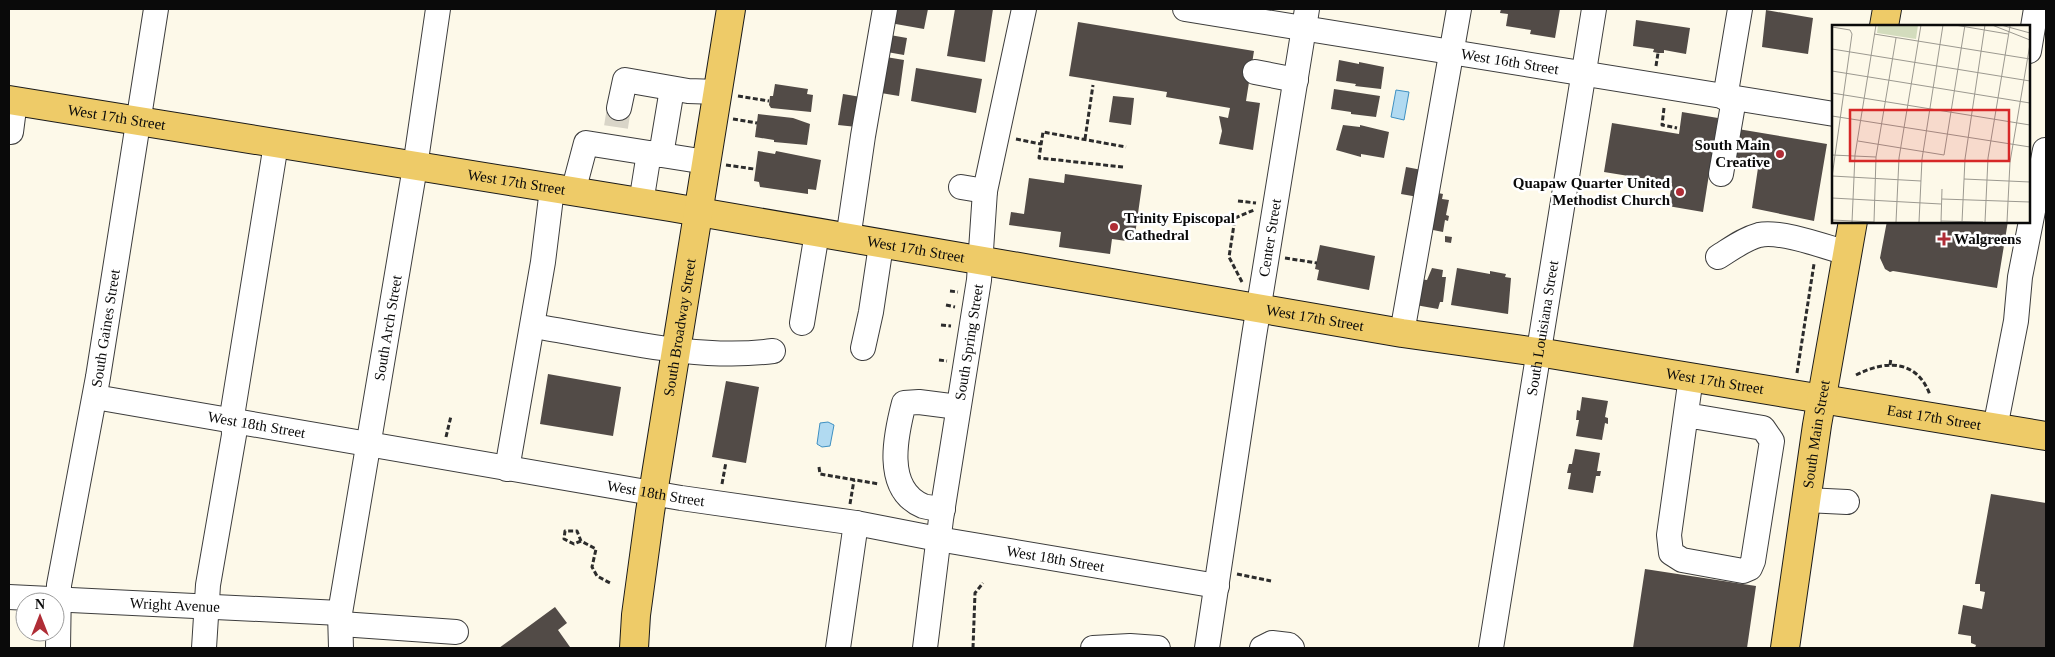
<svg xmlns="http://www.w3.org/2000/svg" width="2055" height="657" viewBox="0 0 2055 657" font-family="Georgia,serif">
  <rect width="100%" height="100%" fill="#fdf9e9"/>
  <path fill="#b1daf1" stroke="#3e90c2" d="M1396,90l13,2 -5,28 -13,-3z
    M828,422l6,3 -4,21 -8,1 -5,-3 3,-21z"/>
  <path fill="#524b47" d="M893,9h35l-4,20 -34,-6z
    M955,9h38l-8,53 -38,-6z
    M1501,9h59l-5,29 -25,-4 1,-4 -25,-4 2,-12 -8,-1z
    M1766,10l47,8 -5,36 -46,-7z
    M1636,20l54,8 -4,26 -22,-4v3h-6l-5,-1 1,-3 -21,-3z
    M1078,22l176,29 -8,50 14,2 -7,47 -34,-6 3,-13 -3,-15 9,2 2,-10 -64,-11 1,-5 -98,-16z
    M890,35l17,3 -3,17 -17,-3z
    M886,57l18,3 -5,36 -18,-3z
    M1339,60l20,4v-2l25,5 -3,22 -26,-3 1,-2 -20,-3z
    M916,68l66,11 -6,34 -65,-12z
    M775,84l33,5 -1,5 6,1 -2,17 -40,-4 -2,-3 1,-9h3z
    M1334,89l46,7 -4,21 -25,-3v-2l-20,-3z
    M843,94l18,3 -4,30 -19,-2z
    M1113,96l21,2 -3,27 -22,-3z
    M1682,112l36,6 -15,94 -35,-6 4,-23 -68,-11 8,-49 67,11z
    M758,114l35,4 17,6 -3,21 -33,-3v-2l-19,-3z
    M1343,125l17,2v-2l29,7 -5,26 -23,-4v3l-25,-7z
    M1738,129l89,15 -13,77 -62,-13 6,-40 -26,-4z
    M758,151l17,3 1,-3 45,9 -5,30 -8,-1v5l-48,-7 -1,-5 -5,-1z
    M1406,167l16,3 -4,27 -17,-3z
    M1065,174l77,11 -8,57 -22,-3 -2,15 -51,-7 2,-15 -52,-7 2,-13 13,2 5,-36 35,5z
    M1429,191l14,3 -1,5 7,1 -3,15 3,1 -1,5 -3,-1 -2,12 -20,-4z
    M1887,221h121l-11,67 -104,-17 -3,1 -5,-3 -5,-11z
    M1445,236l7,1 -1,6 -6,-1z
    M1320,245l55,11 -6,34 -52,-10 2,-10 -4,-1z
    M1432,268l11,2 -1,7h4l-3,25h-3l-2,7 -28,-5 9,-25 8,1z
    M1457,268l33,6v-3l16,3 -1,3 6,1 -3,36 -57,-9z
    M548,374l73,13 -8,49 -73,-12z
    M726,381l33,6 -13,76 -34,-6z
    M1582,397l26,4 -3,16 3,1v6l-3,-1 -3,17 -26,-4 3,-16h-3l1,-10 3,1z
    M1575,449l25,4 -3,18h4l-1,5h-4l-3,17 -25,-4 3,-16h-4l2,-9h3z
    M1991,494l55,9v145h-71l1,-3 -5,-2v-7l-13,-2 5,-29 19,4 3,-17 -5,-1v-7h-5z
    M1645,569l111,17 -9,62h-114z
    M555,607l12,16 -9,7 12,17 -71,1z"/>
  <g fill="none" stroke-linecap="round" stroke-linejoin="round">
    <path stroke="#d9d5c8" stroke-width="24" stroke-dasharray="24 12" stroke-linecap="butt" d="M616,127l3,-19"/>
    <g stroke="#3d3d3d" stroke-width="26">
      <g id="minor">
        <path id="s1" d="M1185,9l649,105"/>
        <path d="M2029,51l7,-42"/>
        <path d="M1255,72l41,8"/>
        <path d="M1725,98l15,-89"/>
        <path d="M619,108l6,-28 63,11 30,1"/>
        <path d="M9,132h2l4,-31"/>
        <path d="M661,155l11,-66"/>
        <path d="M1721,174l13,-75"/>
        <path d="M961,187l24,4"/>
        <path d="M573,192l13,-49 120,19"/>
        <path d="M641,203l8,-50"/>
        <path d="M848,239l15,-103 22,-127"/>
        <path d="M1718,257c13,-8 26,-18 41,-22 21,-5 67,12 88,18"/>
        <path d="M802,323l15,-90"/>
        <path d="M545,328c73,12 154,33 228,23"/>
        <path d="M1402,333l57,-324"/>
        <path d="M863,348l8,-36 10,-67"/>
        <path id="s2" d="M95,397l586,101 175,25 82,16 279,47"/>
        <path d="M1686,415l77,13 9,13 -19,120 -3,7 -7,3 -61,-11 -11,-7 -2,-18 22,-158"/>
        <path d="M1995,428l21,-107 4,-44 25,-127"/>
        <path d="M507,469l36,-207 9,-73"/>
        <path d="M1806,500l41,2"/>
        <path d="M943,509c-6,-1 -14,-1 -20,-3 -40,-17 -27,-72 -19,-103l15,-1 39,5"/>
        <path id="s3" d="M9,597l331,16"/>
        <path d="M341,624l115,8"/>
        <path id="s4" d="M58,648l1,-63 39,-208 58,-368"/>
        <path d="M204,648l4,-63 26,-150 -1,-25 43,-266"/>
        <path id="s5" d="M341,648l-1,-35 75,-446 23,-158"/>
        <path d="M838,648l18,-125"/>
        <path id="s6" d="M925,648l16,-129 38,-239 6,-89 39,-182"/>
        <path d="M1093,648l37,-2 28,2"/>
        <path id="s7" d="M1207,648l47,-312 53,-327"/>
        <path d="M1262,648l10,-5 17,2 3,3"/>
        <path id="s8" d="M1491,648l103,-639"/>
      </g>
    </g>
    <g stroke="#1b1b1b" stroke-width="30">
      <g id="major">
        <path d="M1884,26l3,-17"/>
        <path id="s9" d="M9,100l661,107 732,126 136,19 508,84"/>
        <path id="s10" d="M634,648l2,-33 14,-103 81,-503"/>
        <path id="s11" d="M1785,648l32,-223 36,-204"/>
      </g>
    </g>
    <path stroke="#2c2c2c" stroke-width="3" stroke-dasharray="5 2.5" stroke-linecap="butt" d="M1656,66l2,-13
      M738,96l31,5
      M1664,108l-2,17 15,3
      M733,119l24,4
      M1016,139l25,5
      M1085,139l8,-54
      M726,165l28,4
      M1123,167l-84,-9 4,-26 83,15
      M1238,201l18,2
      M1285,258l32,5
      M1242,282l-13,-25 6,-39 19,-8
      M950,291l8,1
      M946,305l9,2
      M941,325l10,1
      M939,360l8,1
      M1890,365l1,-7
      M1797,373l17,-109
      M1856,375c29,-15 61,-16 74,20
      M446,437l5,-21
      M819,467l1,7 59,10
      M722,484l4,-22
      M850,504l4,-24
      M581,541l-7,3 -10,-5 1,-8h12l4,10 15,8 -4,18 5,9 13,7
      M1237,574l34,7
      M973,648l2,-55 8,-10"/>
    <use href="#minor" stroke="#fff" stroke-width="24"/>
    <use href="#major" stroke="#eecb68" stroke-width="28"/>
  </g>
  <g fill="#af2d36" stroke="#fff" stroke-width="2">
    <circle cx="1780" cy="154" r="5"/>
    <circle cx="1680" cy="192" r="5"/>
    <circle cx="1114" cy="227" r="5"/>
    <path d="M1941.5 231.5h5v5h5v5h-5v5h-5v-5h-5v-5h5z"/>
  </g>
  <g text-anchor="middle" stroke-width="5" stroke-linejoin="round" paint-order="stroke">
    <g font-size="15" fill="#0a0a0a" stroke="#fff">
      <text dy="5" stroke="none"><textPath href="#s1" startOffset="329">West 16th Street</textPath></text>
      <text dy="5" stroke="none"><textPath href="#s9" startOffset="109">West 17th Street</textPath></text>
      <text dy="5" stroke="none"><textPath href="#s9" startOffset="514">West 17th Street</textPath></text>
      <text dy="5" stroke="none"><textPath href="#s7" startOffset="415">Center Street</textPath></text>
      <text dy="5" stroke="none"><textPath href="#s9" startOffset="919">West 17th Street</textPath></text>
      <text dy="5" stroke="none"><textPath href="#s9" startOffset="1324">West 17th Street</textPath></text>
      <text dy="5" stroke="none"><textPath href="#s10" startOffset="324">South Broadway Street</textPath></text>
      <text dy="5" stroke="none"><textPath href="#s8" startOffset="324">South Louisiana Street</textPath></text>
      <text dy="5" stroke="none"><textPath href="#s4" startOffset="324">South Gaines Street</textPath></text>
      <text dy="5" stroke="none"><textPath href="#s5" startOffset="324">South Arch Street</textPath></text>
      <text dy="5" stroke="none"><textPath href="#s6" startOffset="309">South Spring Street</textPath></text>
      <text dy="5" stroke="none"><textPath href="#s9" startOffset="1729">West 17th Street</textPath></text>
      <text dy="5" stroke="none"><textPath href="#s9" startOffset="1951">East 17th Street</textPath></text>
      <text dy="5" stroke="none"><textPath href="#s2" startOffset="164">West 18th Street</textPath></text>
      <text dy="5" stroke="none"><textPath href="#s11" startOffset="216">South Main Street</textPath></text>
      <text dy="5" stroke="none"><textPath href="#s2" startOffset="569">West 18th Street</textPath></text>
      <text dy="5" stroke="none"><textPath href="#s2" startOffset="974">West 18th Street</textPath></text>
      <text dy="5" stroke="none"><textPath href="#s3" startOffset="166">Wright Avenue</textPath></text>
    </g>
    <g font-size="15" font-weight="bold" fill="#0a0a0a" stroke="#fff" text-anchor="end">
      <text x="1770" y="150">South Main<tspan x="1770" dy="17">Creative</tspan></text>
      <text x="1670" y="188">Quapaw Quarter United<tspan x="1670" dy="17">Methodist Church</tspan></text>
      <text x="1124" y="223" text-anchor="start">Trinity Episcopal<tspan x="1124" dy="17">Cathedral</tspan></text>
      <text x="1954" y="244" text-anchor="start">Walgreens</text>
    </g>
  </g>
  <g transform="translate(1832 25)">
    <rect width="198" height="198" fill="#fdf9e9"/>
    <path d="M46,0h40l-2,14 -39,-6z" fill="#d3dcbd"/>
    <path fill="none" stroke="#9c9990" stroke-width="1" d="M123,0l53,9M160,0l38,15M169,0l29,8M0,2l18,3 2,4 -20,143M42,9l156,25M0,24l198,32M0,46l198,32M0,68l198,32M0,91l198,31M26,116l86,14 21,-130M0,130l44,2M0,151l89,5M132,154l66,3M0,173l109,6M110,174l88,3M0,195l42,2M109,196l42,1M20,197l3,-67 21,-130M42,197l2,-65 20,-119M64,197l3,-64 22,-133M87,197l3,-63 21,-134M109,197l1,-33M130,197l3,-63 20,-134M153,197l3,-64 22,-132M175,197l3,-60 20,-118"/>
    <path fill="#d62828" fill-opacity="0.15" stroke="#d62828" stroke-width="2.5" d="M18,85h159v51h-159z"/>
    <rect width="198" height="198" fill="none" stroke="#0a0a0a" stroke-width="2.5"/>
  </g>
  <rect width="2055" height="657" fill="none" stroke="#0a0a0a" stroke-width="20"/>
  <g transform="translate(40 617)"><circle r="24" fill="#ffffff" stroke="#9d9d9d"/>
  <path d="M0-4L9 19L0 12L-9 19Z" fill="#af2d36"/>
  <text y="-8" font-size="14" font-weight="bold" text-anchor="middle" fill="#0a0a0a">N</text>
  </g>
</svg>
